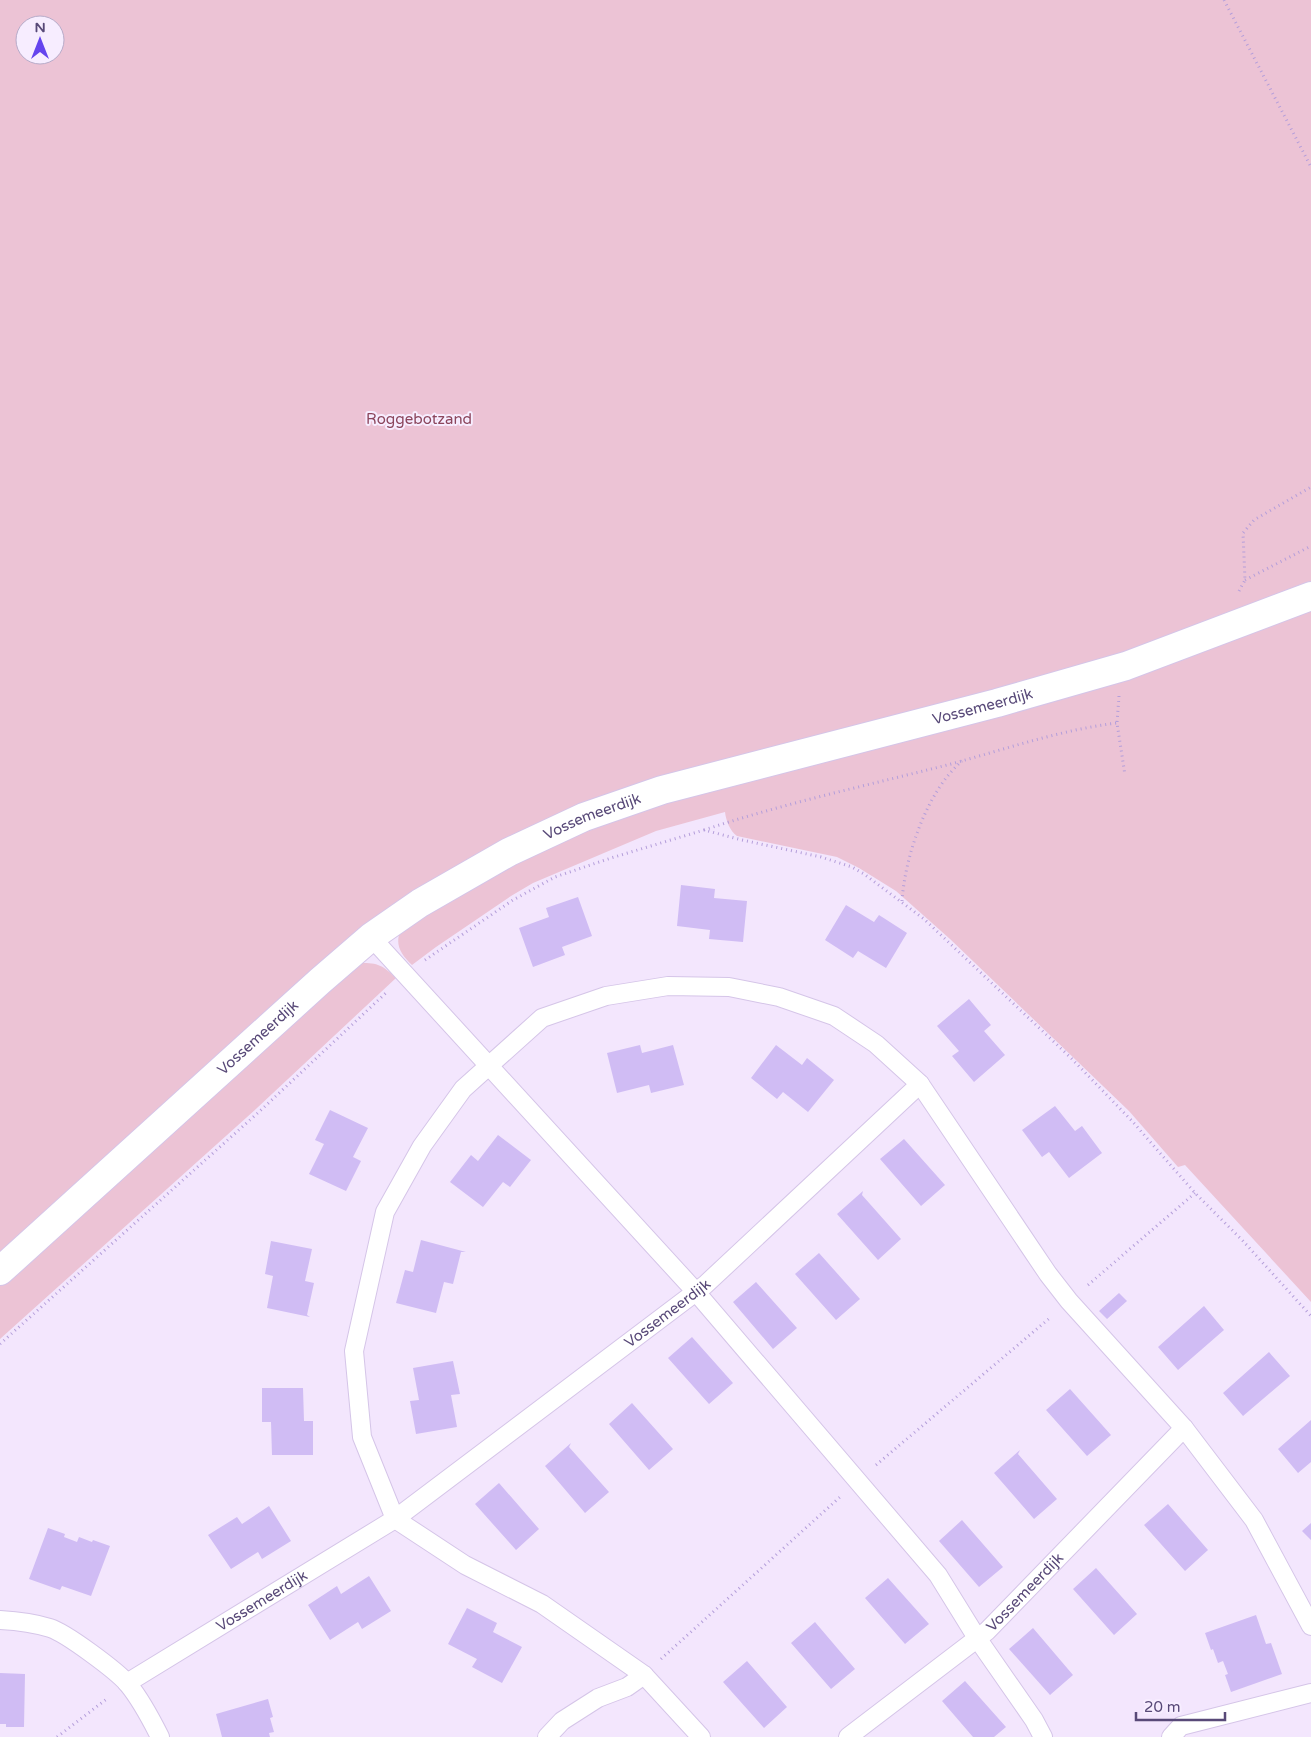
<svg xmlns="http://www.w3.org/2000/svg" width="1311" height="1737" viewBox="0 0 1311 1737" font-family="'Varela Round',sans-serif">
  <rect width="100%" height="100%" fill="#f3e6fd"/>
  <path fill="#ecc3d5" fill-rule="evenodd" d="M0,0h1311v1302l-126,-137 -7,2 -49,-56 -179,-172 -54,-48 -37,-23 -22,-11 -100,-21c-7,-5 -11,-15 -12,-24l-69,19 -123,52 -22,13 -75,51 -24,18c-11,-11 -18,-20 -11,-36l71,-68 -472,398zM25,25h30v30h-30z
    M360,963c19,0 22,2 36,15l-139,130 -257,231v-55z"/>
  <path fill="#d0bcf4" d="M681,885l34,4 -1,9 33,3 -4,41 -34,-3 1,-9 -33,-4z
    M578,897l14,39 -30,11 3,8 -32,12 -14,-39 30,-11 -3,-9z
    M846,905l28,17 5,-7 28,18 -21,35 -28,-17 -5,7 -28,-18z
    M969,999l22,26 -7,6 21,24 -31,27 -22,-26 7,-5 -22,-25z
    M640,1045l2,8 31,-8 11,40 -33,8 -2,-8 -32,8 -10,-40z
    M776,1045l26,20 5,-7 27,22 -26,32 -25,-20 -6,7 -26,-21z
    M1055,1106l20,25 7,-5 20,27 -33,25 -20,-26 -7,5 -20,-27z
    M330,1110l38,18 -15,29 8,4 -15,30 -37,-17 15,-30 -9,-4z
    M498,1135l33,25 -21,27 -7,-5 -20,25 -33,-25 21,-27 7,6z
    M904,1139l41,46 -24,21 -41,-47z
    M863,1191l-1,4 39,44 -23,21 -41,-46z
    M421,1240l45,12h-5l-8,32 -9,-2 -8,31 -40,-10 9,-33 8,2z
    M271,1241l41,8 -7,32 9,2 -7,32 3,2 -43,-9 6,-32 -8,-2z
    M819,1253l41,46 -24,21 -41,-46z
    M756,1282l41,46 -24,21 -40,-47z
    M1119,1293l8,8 -20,18 -8,-8z
    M1204,1306l20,24 -46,40 -20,-23z
    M692,1337l41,46 -24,21 -41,-46z
    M1269,1352l21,24 -47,40 -20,-23z
    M453,1361l7,33 -9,1 6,32 -41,7 -6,-33 9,-1 -6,-32z
    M262,1388h41l1,33h9v34h-41l-1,-33h-9z
    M1070,1389l41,46 -24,21 -41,-46z
    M632,1403l41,46 -24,21 -40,-46z
    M1311,1420v42l-13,11 -20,-24z
    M571,1443l-2,4 40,45 -24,21 -40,-47z
    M1020,1450l-2,4 39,45 -23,20 -40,-46z
    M499,1483l40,46 -23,21 -41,-46z
    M1168,1504l40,46 -23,21 -41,-46z
    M269,1506l22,35 -29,18 -4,-7 -27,17 -23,-34 29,-18 5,7z
    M962,1520l41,47 -24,20 -40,-46z
    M1311,1523v17l-9,-9z
    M48,1528l17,6 -1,3 13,5 2,-5 13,5 1,-2 17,6 -19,50 -29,-10 -2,4 -31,-11z
    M1096,1568l41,46 -23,21 -41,-46z
    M369,1576l22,35 -29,18 -4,-7 -28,18 -22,-35 29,-19 4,8z
    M888,1578l41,46 -24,20 -40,-46z
    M467,1608l30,15 -4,9 29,15 -20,36 -30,-16 5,-8 -29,-15z
    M1256,1615l10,29 5,-1 11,31 -51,18 -6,-17 3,-1 -5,-13 -5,2 -5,-14 -2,1 -6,-17z
    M815,1622l40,47 -24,20 -40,-46z
    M1033,1628l40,47 -23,20 -41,-46z
    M747,1661l40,46 -23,21 -41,-46z
    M0,1673l25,1 -1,53h-18v-3h-6z
    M965,1681l41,46 -12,10h-21l-31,-36z
    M268,1699l5,18 -3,1 4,14 -5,1 1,4h-48l-6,-23z"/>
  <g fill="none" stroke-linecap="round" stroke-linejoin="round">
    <g stroke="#d5c5e8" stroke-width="20">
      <g id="service">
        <path d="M371,937l325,355 242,283 39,63 57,82 9,17"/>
        <path d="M0,1620c17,1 34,3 50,8 16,5 67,43 78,56 13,16 23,35 32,53"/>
        <path id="s1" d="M127,1683l268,-164 -33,-82 -8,-86 31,-139 37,-66 41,-57 79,-71 64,-22 62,-10 61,1 50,10 55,19 42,28 44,40 128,190 21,27 115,127"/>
        <path d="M547,1737l15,-16 36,-23 29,-11 17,-12"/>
        <path id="s2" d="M701,1737l-57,-62 -102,-71 -77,-39 -70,-46 310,-234 215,-201"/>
        <path id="s3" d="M848,1737l139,-106 197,-203 70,92 57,106"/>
        <path d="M1171,1737l10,-11 130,-33"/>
      </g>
    </g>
    <g stroke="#d5c5e8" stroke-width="30">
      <g id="minor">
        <path id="s4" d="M0,1271l320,-290 51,-44 49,-34 89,-51 75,-35 78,-27 335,-87 129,-37 185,-70"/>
      </g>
    </g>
    <path stroke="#b49eda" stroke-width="3" stroke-dasharray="1 4" stroke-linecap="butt" d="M1224,0l87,167
      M1245,580l66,-34
      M1239,591l6,-11 -2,-47 11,-13 57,-33
      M1119,696l-2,27 8,52
      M704,830c81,-27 165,-45 247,-66 55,-15 109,-34 166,-41
      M902,901c3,-45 25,-110 60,-140
      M425,960l88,-60 42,-23 56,-19 93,-28 38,10 79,17 31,10 12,7 60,45 147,139 61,63 63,72 48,48 68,75
      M1088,1285l107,-92
      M0,1344l260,-233 128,-120
      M876,1465l175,-148
      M661,1659l179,-162
      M57,1737l51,-39"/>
    <use href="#service" stroke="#fff" stroke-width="18"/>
    <use href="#minor" stroke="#fff" stroke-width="28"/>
  </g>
  <g text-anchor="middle" stroke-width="4" stroke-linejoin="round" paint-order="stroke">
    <g font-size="15" fill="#8b455c" stroke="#f7edff">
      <text x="419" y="424">Roggebotzand</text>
    </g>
    <g font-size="15" fill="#584978" stroke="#f7edff">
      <text dy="5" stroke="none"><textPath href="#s4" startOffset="1158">Vossemeerdijk</textPath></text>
      <text dy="5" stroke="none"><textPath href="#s4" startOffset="752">Vossemeerdijk</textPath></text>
      <text dy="5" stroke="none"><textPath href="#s4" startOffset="348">Vossemeerdijk</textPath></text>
      <text dy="5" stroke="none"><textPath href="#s2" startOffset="720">Vossemeerdijk</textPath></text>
      <text dy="5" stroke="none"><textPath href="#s3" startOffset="229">Vossemeerdijk</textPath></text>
      <text dy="5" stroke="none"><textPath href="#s1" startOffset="158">Vossemeerdijk</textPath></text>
    </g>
  </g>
  <g transform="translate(40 40)"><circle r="24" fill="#f7edff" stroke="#b7abc9"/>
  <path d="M0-4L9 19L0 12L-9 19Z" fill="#6544ee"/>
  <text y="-8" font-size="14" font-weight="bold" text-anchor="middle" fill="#584978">N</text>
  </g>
  <path d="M1136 1712v8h89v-8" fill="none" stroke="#584978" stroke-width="2.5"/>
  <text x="1144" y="1712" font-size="15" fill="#584978" stroke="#f7edff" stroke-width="4" paint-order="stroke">20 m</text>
</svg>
